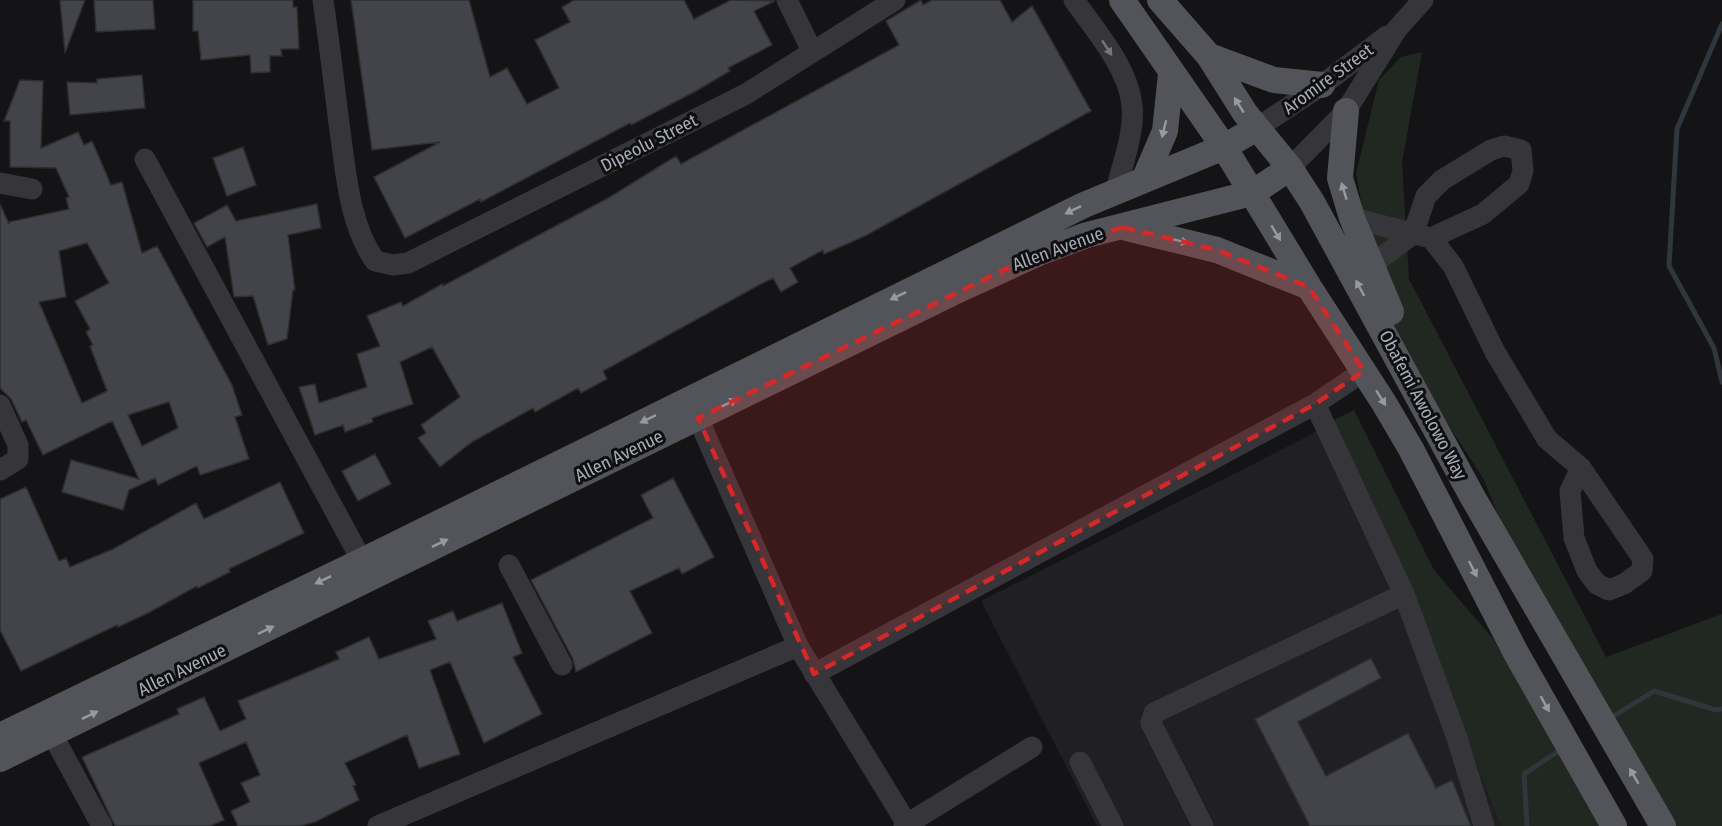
<svg xmlns="http://www.w3.org/2000/svg" width="1722" height="826" viewBox="0 0 1722 826" font-family="'Fira Sans Condensed',sans-serif">
  <rect width="100%" height="100%" fill="#141416"/>
  <path fill="#202023" d="M1332,421l68,150 101,255h-404l-116,-225 326,-164z"/>
  <path fill="#212822" d="M1422,52l-20,110 7,117 197,378 116,-43v212h-49l-161,-277 -29,-71 -45,-69 -30,-38 -34,-95 -18,-103 23,-93 22,-23z
    M1354,410l80,160 60,70 107,186h-100l-101,-255 -68,-150z"/>
  <g fill="none" stroke-linecap="round" stroke-linejoin="round">
    <path stroke="#2f373d" stroke-width="5" d="M1722,24l-45,105 -8,137 45,82 8,34
      M1609,719l45,-28 62,19 6,-1
      M1527,826l-3,-52 35,-23"/>
  </g>
  <path fill="#434449" stroke="#2e2e32" stroke-width="1.5" fill-rule="evenodd" d="M60,0h25l-20,53z
    M94,0h59l2,29 -59,3z
    M193,0h100v7h4l2,42h-18l1,7h-12v16l-19,1 -1,-18 -49,5 -3,-29h-5z
    M351,0h118l21,77 17,-9 20,36 32,-16 -24,-48 35,-18 -8,-15 12,-7h110l10,19 37,-19 44,1 -21,10 18,34 -44,23 2,3 -34,20 -65,34 -1,-2 -149,79 -1,-3 -75,39 -31,-61 66,-35 -68,8z
    M921,0l2,5 9,-5h68l12,22 20,-16 59,105 -226,125 -41,18 -1,-4 -33,18 8,14 -17,10 -8,-14 -14,7 -156,86 4,8 -26,14 -3,-5 -43,24 -2,-4 -61,34 -32,25 -22,-29 8,-5 -5,-8 39,-28 -28,-50 -32,15 13,42 -41,14 1,4 -28,10 -2,-7 -28,10 -16,-48 16,-3 4,19 48,-16 -10,-33 23,-8 -13,-30 34,-14 2,4 39,-22 1,2 167,-89 66,-41 5,8 218,-119 -13,-24z
    M142,75l3,33 -75,7 -3,-33 30,1v-4z
    M20,80l23,1 -2,67 37,-16 6,13 8,-4 19,44 11,-3 20,71 15,-7 75,139 10,30 -7,2 14,42 -49,16 -3,-9 -39,19 -3,-7 -26,12 -6,20 -61,-18 9,-32 68,19 -27,-58 -69,34 -17,-35 -4,2 -11,-23 -11,-11v-184l9,20v-2l60,-13 -3,-11 3,-1 -13,-29 -46,-1v-46h-6zM87,243l22,40 -34,18 15,28 -4,3 7,13 -3,1 17,45 -25,12 -43,-101 27,-5 -7,-46zM169,402l9,26 -36,18 -14,-31z
    M243,147l13,38 -29,11 -14,-38z
    M317,204l4,24 -33,7 7,55h-2l-6,49 -19,6 -15,-49 -19,1 -9,-60 -18,10 -13,-24 33,-18 9,16z
    M375,454l16,30 -33,17 -16,-30z
    M673,478l41,79 -32,17 -3,-6 -49,23 22,42 -76,39 -3,-13 -42,-79 122,-62 -12,-23z
    M280,482l24,51 -75,36 1,3 -32,16 -1,-2 -49,27 -30,14 -1,-2 -96,46 -21,-41v-131l26,-12 33,74 7,-3 4,9 43,-18 83,-46 8,16z
    M502,603l20,50 -9,4 29,57 -58,29 -34,-81 -20,8 30,84 -41,14 -12,-33 -62,28 11,22 -3,1 6,14 -44,22 -15,4h-62l-7,-15 19,-9 -9,-19 19,-8 -14,-33 -47,21 25,57 -14,6h-95l-33,-69 97,-43 -2,-5 27,-12 16,34 26,-12 -8,-18 101,-42 -3,-7 33,-15 10,22 57,-20 -8,-18 25,-10 4,10z
    M1371,658l10,20 -83,44 28,54 82,-43 28,55 16,-8 19,46h-161l-55,-107z"/>
  <g fill="none" stroke-linecap="round" stroke-linejoin="round">
    <path stroke="#36363a" stroke-width="21" d="M323,0c6,41 11,83 16,124 7,46 9,98 36,137l18,4 15,-2 338,-169 149,-94
      M787,0l25,51
      M1074,0c21,30 54,67 58,105 3,28 -10,59 -16,86
      M1257,128l65,-43 65,-49
      M145,159l217,402
      M1290,168l56,-57 51,-82 26,-29
      M0,183l32,6
      M1352,218l79,20 22,28 42,86 52,87 34,29 62,91 -1,12 -18,13 -15,6 -12,-6 -10,-13 -13,-33 -4,-47 11,-23
      M1370,266l43,-32 13,-38 16,-16 49,-30 13,-4 17,4 2,21 -4,13 -36,30 -52,24
      M1315,404l89,190 53,144 27,88
      M0,405l18,40v14l-18,11
      M698,418l100,228 109,178
      M509,565l53,100
      M814,674l501,-270 49,-33
      M52,734l50,92
      M1080,762l33,64
      M378,826l420,-180
      M904,826l128,-79
      M1203,826l-52,-103 3,-10 250,-119"/>
    <path stroke="#525459" stroke-width="26" d="M1122,0l102,147 85,140 75,116 27,46 105,204 98,173
      M1160,0l49,56 36,57 45,55 22,34 160,294 191,330
      M1209,56l65,24 48,5
      M1346,111l-6,67 12,40 39,94
      M1144,180l21,-49 6,-57
      M1127,228l90,22 92,37
      M0,736l362,-175 722,-356 140,-58 33,-19
      M0,759l954,-467 87,-40 46,-17 165,-42 38,-25"/>
  </g>
  <defs><path id="oneway-solid" d="M-6-.8H1V-3.2L6.5 0L1 3.2V.8H-6Z" transform="scale(1.5)"/></defs>
  <use fill="#74777e" href="#oneway-solid" transform="translate(1107 48) rotate(57)"/>
  <g fill="#969aa3">
    <use href="#oneway-solid" transform="translate(1239 105) rotate(-122)"/>
    <use href="#oneway-solid" transform="translate(1164 129) rotate(104)"/>
    <use href="#oneway-solid" transform="translate(1344 191) rotate(-107)"/>
    <use href="#oneway-solid" transform="translate(1073 210) rotate(154)"/>
    <use href="#oneway-solid" transform="translate(1276 233) rotate(59)"/>
    <use href="#oneway-solid" transform="translate(1180 241) rotate(13)"/>
    <use href="#oneway-solid" transform="translate(1360 288) rotate(-118)"/>
    <use href="#oneway-solid" transform="translate(898 296) rotate(154)"/>
    <use href="#oneway-solid" transform="translate(1381 398) rotate(58)"/>
    <use href="#oneway-solid" transform="translate(729 403) rotate(-26)"/>
    <use href="#oneway-solid" transform="translate(648 419) rotate(154)"/>
    <use href="#oneway-solid" transform="translate(440 543) rotate(-26)"/>
    <use href="#oneway-solid" transform="translate(1473 569) rotate(63)"/>
    <use href="#oneway-solid" transform="translate(323 580) rotate(154)"/>
    <use href="#oneway-solid" transform="translate(266 630) rotate(-26)"/>
    <use href="#oneway-solid" transform="translate(1545 704) rotate(61)"/>
    <use href="#oneway-solid" transform="translate(90 715) rotate(-26)"/>
    <use href="#oneway-solid" transform="translate(1634 776) rotate(-120)"/>
  </g>
  <path fill="#d62828" fill-opacity="0.2" stroke="#d62828" stroke-width="4.5" stroke-dasharray="12 8" stroke-linejoin="round" d="M1123,227l94,23 92,37 55,84 -49,33 -501,270 -116,-256 343,-166z"/>
  <g text-anchor="middle" stroke-width="6" stroke-linejoin="round" paint-order="stroke">
    <g font-size="18" fill="#a7acb5" stroke="#0f0f11">
      <text transform="translate(1328 79) rotate(-36)" y="6">Aromire Street</text>
      <text transform="translate(649 143) rotate(-27)" y="6">Dipeolu Street</text>
      <text transform="translate(1058 249) rotate(-20)" y="6">Allen Avenue</text>
      <text transform="translate(1423 405) rotate(62)" y="6">Obafemi Awolowo Way</text>
      <text transform="translate(619 456) rotate(-26)" y="6">Allen Avenue</text>
      <text transform="translate(182 670) rotate(-26)" y="6">Allen Avenue</text>
    </g>
  </g>
</svg>
